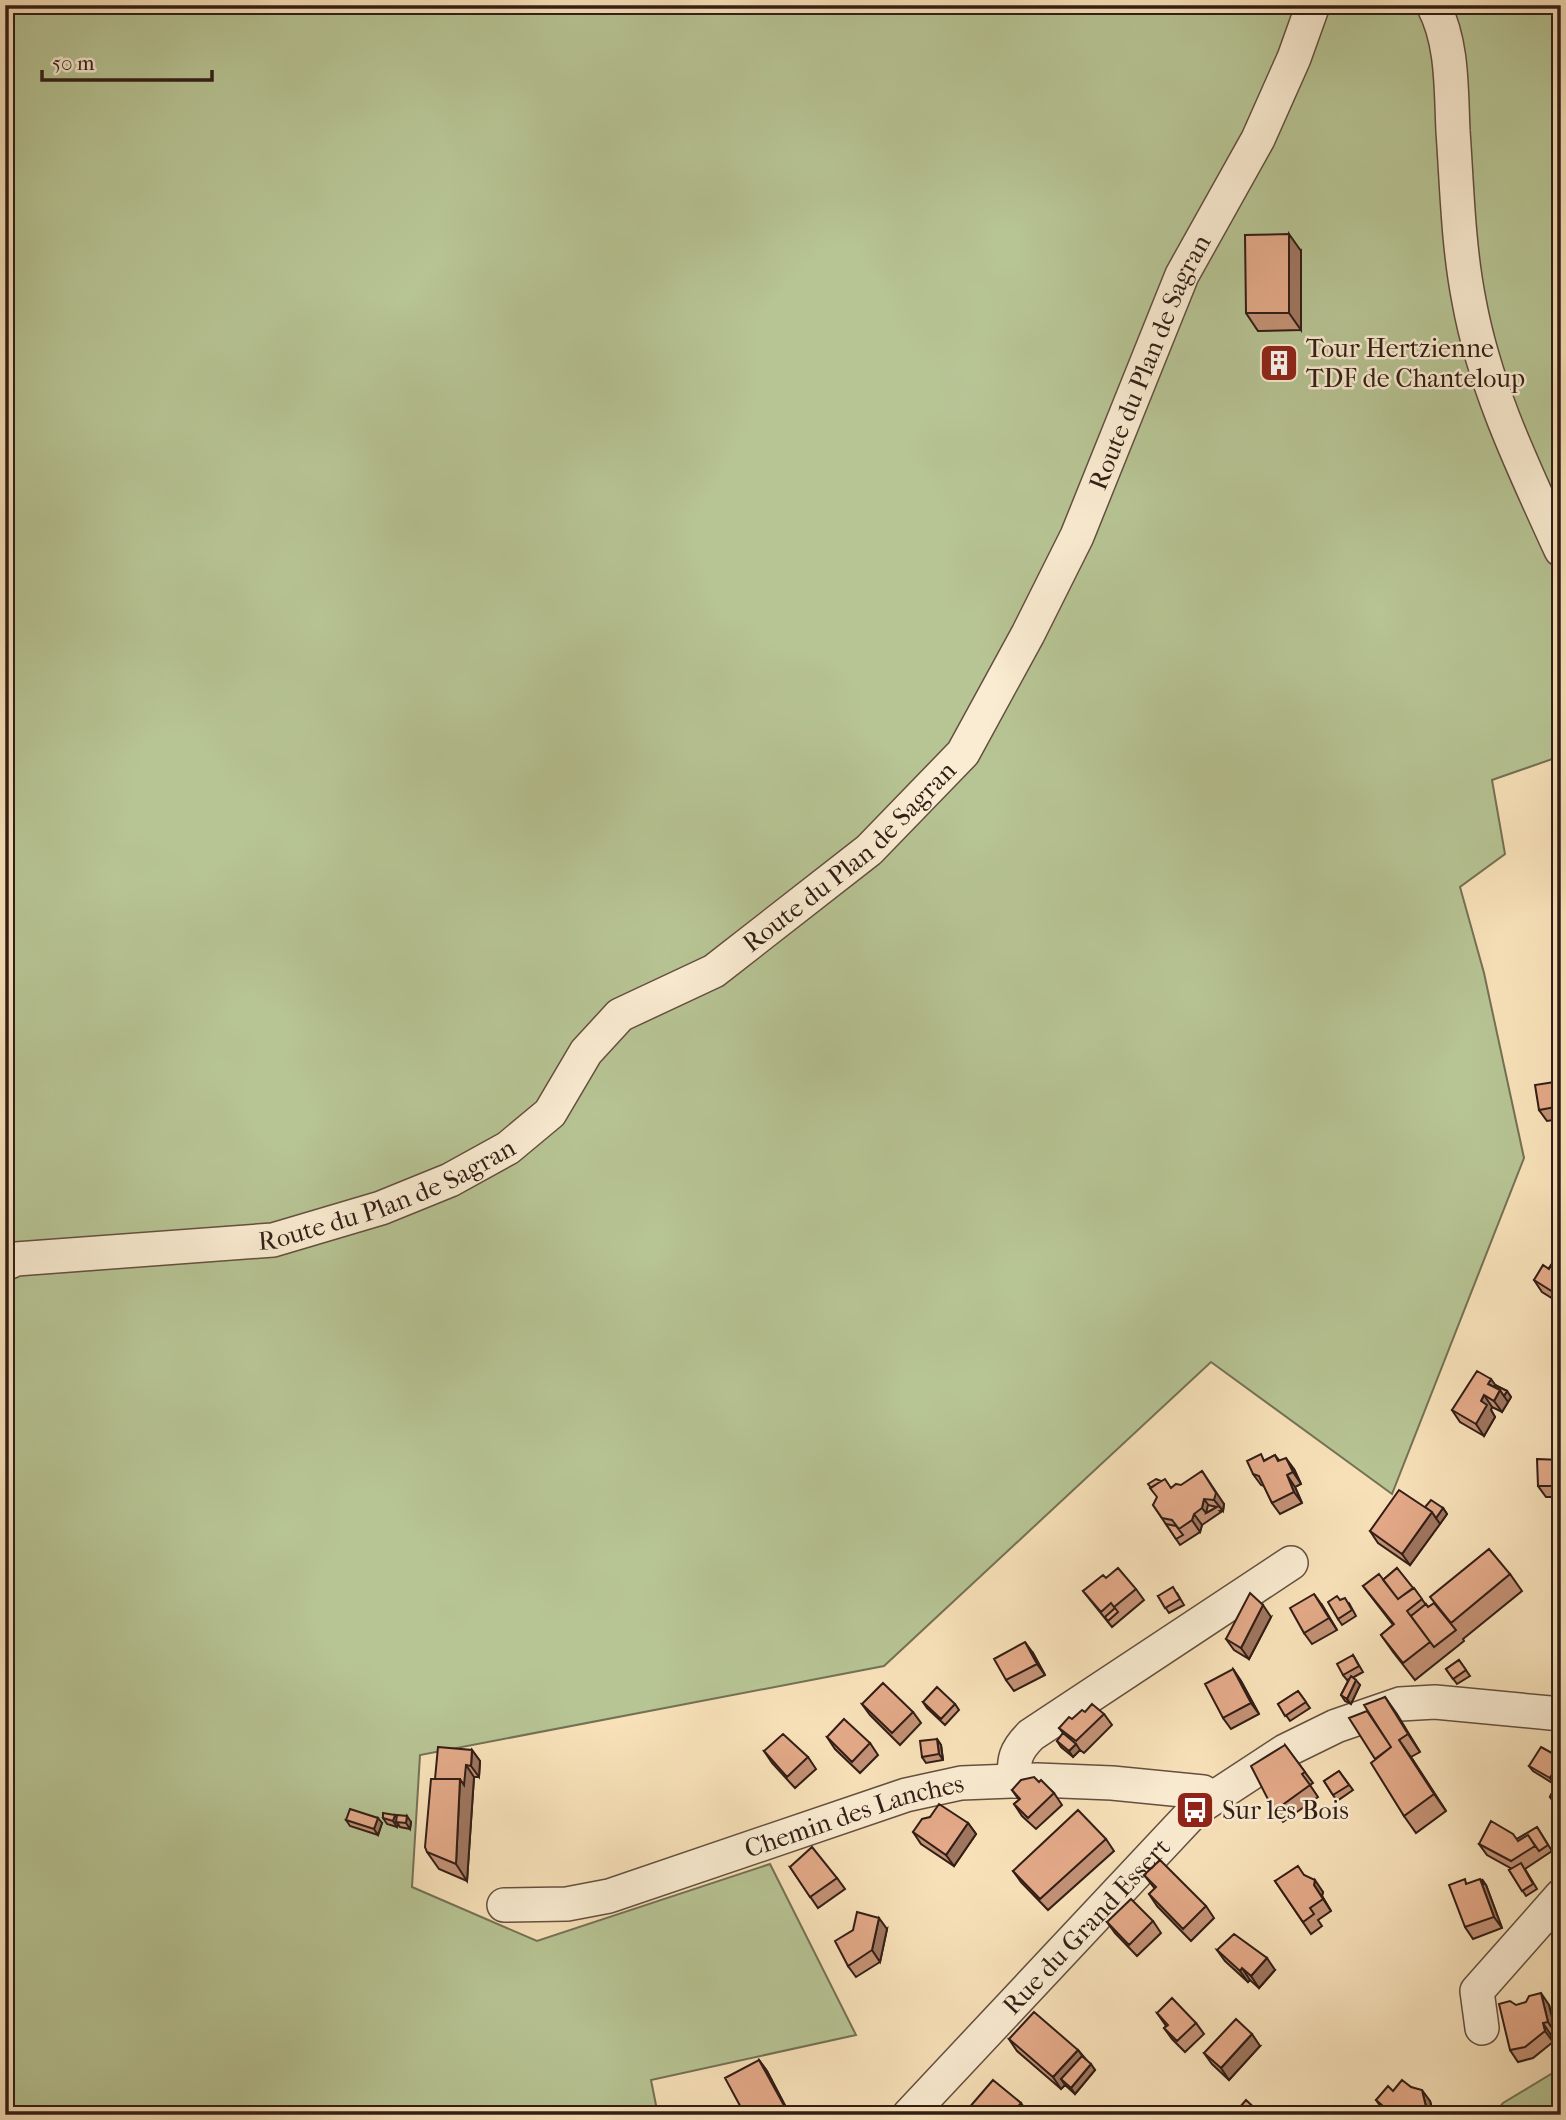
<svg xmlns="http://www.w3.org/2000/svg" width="1566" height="2120" viewBox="0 0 1566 2120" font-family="'IM FELL French Canon',serif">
  <rect width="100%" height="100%" fill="#f8e1b9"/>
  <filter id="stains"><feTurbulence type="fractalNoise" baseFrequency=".00286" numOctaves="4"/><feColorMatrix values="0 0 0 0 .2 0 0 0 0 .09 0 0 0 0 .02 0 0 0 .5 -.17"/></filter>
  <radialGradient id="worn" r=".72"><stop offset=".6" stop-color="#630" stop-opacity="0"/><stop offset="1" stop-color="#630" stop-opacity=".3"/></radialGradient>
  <path fill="#b7c494" stroke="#747155" stroke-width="2" d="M5,5h1556v751l-69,24 13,74 -45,33 24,86 40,185 -132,336 -181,-132 -327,304 -464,89 -8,132 125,54 233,-77 86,171 -205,45 7,35h-653z
    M1561,2068v47h-68l10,-12z"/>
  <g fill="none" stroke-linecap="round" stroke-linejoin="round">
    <g stroke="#644f3f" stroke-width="36">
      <g id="minor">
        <path d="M1433,5c20,37 18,85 20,126 4,56 5,114 16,170 16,88 55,168 92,249"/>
        <path id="s1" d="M5,1264l11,-5 257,-19 108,-32 69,-28 58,-32 42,-35 36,-61 34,-37 94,-44 155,-121 94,-97 65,-119 49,-98 105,-261 76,-136 36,-81 19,-53"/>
        <path d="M1015,1781c-2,-21 0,-30 16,-46l260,-172"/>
        <path id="s2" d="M504,1905l63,-1 42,-8 297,-101 55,-12 76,-3 75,3 91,9 8,5"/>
        <path d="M1482,2028l-5,-37 84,-95"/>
        <path id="s3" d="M909,2115l286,-305 90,-59 51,-25 64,-22 35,-2 126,12"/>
      </g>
    </g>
    <use href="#minor" stroke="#faecd2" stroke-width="33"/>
  </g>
  <path fill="#c39175" stroke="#321e16" stroke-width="2" d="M1301,251v79l-43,1 -12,-18z
    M1287,355l4,7 -2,9 -7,4 -11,-2 -4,-6z
    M1561,1081v38l-14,2 -8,-11z
    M1561,1254v54l-4,-5 1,-1 -16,-10 -8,-12 14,-11z
    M1495,1385l12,6 4,6 -9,15 -10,-5 -1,3 4,7 -11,19 -24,-14 -8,-12z
    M1275,1455l4,5 15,9 7,15 -6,3 7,16 -22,11 -8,-11 -8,-17 -3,-1 -8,-11 12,-14z
    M1561,1460v37h-15l-8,-11z
    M1176,1484l48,20 -1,7h-3l1,1 -19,13 -2,7 -20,13 -27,-40z
    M1425,1507l18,1 4,6 -37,51 -32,-22 -8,-12z
    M1397,1568l31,39 82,-33 12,17 -59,48 1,2 -49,39 -22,-28 -12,-17 12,-10 -30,-39 20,-6z
    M1106,1578l30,11 8,11 -32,27 -29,-36z
    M1177,1593l7,12 -15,8 -11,-17z
    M1340,1600l9,3 7,13 -14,9 -4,-6z
    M1322,1605l15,25 -25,14 -8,-11z
    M1561,1605v37l-8,-10z
    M1271,1617l-22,42 -15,-9 -8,-11z
    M1033,1653l12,22 -31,16 -8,-11z
    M1353,1655l10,17 -11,6 8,7 -9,19 -6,-3 -4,-6 8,-16 -2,1 -4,-5z
    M1459,1660l11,16 -13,8 -11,-15z
    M1233,1669l8,12 18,33 -28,15 -8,-11z
    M1298,1691l12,17 -20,13 -12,-17z
    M1385,1697l35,55 -9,5 35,54 -30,22 -12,-17 -29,-57 -8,-48z
    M923,1702l32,2 4,6 -14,15 -18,-17z
    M862,1704l51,8 8,11 -21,22 -30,-30z
    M1085,1712l19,2 8,11 -28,28 -4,-3 -7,7 -12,-10 -4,-6 6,-8 -4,-5z
    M827,1737l43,6 8,12 -18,18 -25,-24z
    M937,1739l4,6 2,15 -17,3 -4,-6z
    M1285,1745l28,38 -3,2 8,12 -35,25 -9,-11z
    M472,1750l8,11 -1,16h-5l-7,104 -28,-12 -12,-17 8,-73z
    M764,1751l44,6 8,12 -21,19 -23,-25z
    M1561,1758v14l-7,12 -21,-13 -4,-5z
    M1339,1771l14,19 -16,11 -13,-20z
    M1561,1775v35l-3,-1 -8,-12z
    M1039,1782l15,11 8,12 -26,24 -14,-13 -8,-12 5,-4 -7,-10z
    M395,1815l2,2 14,5 -1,7 -10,-2 -2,-3 -1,3 -10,-3 -4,-6z
    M930,1817l38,6 8,11 -22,32 -33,-22 -8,-12z
    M346,1820l36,3 -4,12 -28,-9z
    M1537,1827l15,24 -27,18 12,20 -11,7 -17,-26 3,-1 -25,-14 -8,-11 38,-5z
    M1106,1839l8,12 -66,59 -27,-28 -8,-11z
    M790,1867l47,11 8,11 -27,19z
    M1144,1875l62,31 8,12 -23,23 -34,-35 -8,-12 6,-5z
    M1304,1875l19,17 -1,4 9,15 -13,9 4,6 -11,8 -36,-53z
    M1468,1884l18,1 16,43 -29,11 -8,-12z
    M1153,1921l8,12 -24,23 -22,-23 -8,-11z
    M887,1929l-7,33 -24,15 -8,-11z
    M1217,1950l58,20 -16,18 -9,-8 -2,2 -23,-21z
    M1516,2005h33l7,29 -5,1 2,7 -20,16 -15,4 -8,-12z
    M1157,2013l39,10 8,11 -19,18 -13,-13 -8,-11 2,-2z
    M1009,2039l69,11 17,20 -20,24 -10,-9 -4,4 -44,-38z
    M1260,2046l-31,34 -17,-16 -8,-11z
    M759,2060l8,11 23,44h-45z
    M1411,2087l19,14 3,11 1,3h-46l-4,-4 -8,-11 17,-9z"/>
  <path fill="#9f765f" stroke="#321e16" stroke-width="2" d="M1289,234l12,17v79l-12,-17z
    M1283,349l8,13 -2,9 -4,-6z
    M1491,1379l8,11 -11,-6z
    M1500,1390l8,12 -6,10 -8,-11z
    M1507,1391l4,6 -3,5 -4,-6z
    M1484,1395l8,12 -1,3 4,7 -11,19 -8,-12 5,-23z
    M1286,1458l8,11 7,15 -8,-12z
    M1202,1471l22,33 -1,7 -9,-11z
    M1287,1475l8,12 7,16 -8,-11z
    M1204,1499l8,11 -6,3 -4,-5z
    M1443,1508l4,6 -7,10 -4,-6z
    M1432,1512l8,12 -30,41 -8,-11z
    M1194,1514l8,11 -2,7 -8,-12z
    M1314,1594l8,11 15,25 -8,-12z
    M1263,1605l8,12 -22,42 -8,-11z
    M1025,1642l8,11 12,22 -8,-11z
    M1233,1669l8,12 18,33 -8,-11z
    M1356,1680l4,5 -9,19 -4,-5z
    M1385,1697l12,17 23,38 -12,-18z
    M937,1739l4,6 2,15 -4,-6z
    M1399,1740l12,17 35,54 -12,-17z
    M1076,1744l4,6 -7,7 -4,-6z
    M472,1750l8,11 -1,16 -8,-11z
    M1561,1759v13l-7,12 -4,-6z
    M466,1765l8,12 -7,104 -11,-17 4,-85z
    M395,1815l4,5 -3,2 2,2 -1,3 -4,-6z
    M407,1816l4,6 -1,7 -4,-6z
    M378,1818l4,5 -4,12 -4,-6z
    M968,1823l8,11 -22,32 -8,-11z
    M1480,1879l4,6 -2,-6 4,6 16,43 -8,-11z
    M1315,1880l8,12 -1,4 9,15 -17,-26z
    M879,1918l8,11 -7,33 -8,-12z
    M1267,1958l8,12 -16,18 -8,-12z
    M1242,1968l8,12 -2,2 -8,-11z
    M1541,1993l8,12 7,29 -8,-12z
    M1543,2023l8,12 2,7 -8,-11z
    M1252,2034l8,12 -31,34 -8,-12z
    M1078,2050l8,11 -25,18 4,6 -4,4 -8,-12z
    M759,2060l8,11 23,44 -4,-6z
    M1091,2064l4,6 -20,24 -4,-6z
    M1422,2090l8,11 3,11 1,3h-6z
    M1021,2103l8,11 -18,1z"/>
  <path fill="#e3a988" stroke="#321e16" stroke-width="2" d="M1289,234v79h-43l-1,-78z
    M1264 358a11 11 0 1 1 22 0a11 11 0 1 1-22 0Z
    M1561,1081v25l-22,4 -4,-25z
    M1558,1252l3,2v43l-27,-17 9,-15 6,4z
    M1477,1371l14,8 -3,5 12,6 -6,11 -10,-6 -3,6 6,4 -11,19 -24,-14z
    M1495,1385l12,6 -3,5 -4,-6 -6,-3z
    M1261,1454l3,7 11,-6 3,6 8,-3 7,14 -6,3 7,17 -22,11 -13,-27 -6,-2 -6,-13z
    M1537,1459l24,1v19h-2v7h-21z
    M1202,1471l14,22 -2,7 -10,-1 -2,9 -8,6 -2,6 -13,9 -7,-9 -10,-2 -9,-13 4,-8 -7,-9 15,-9 6,9 5,-4 5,1z
    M1156,1479l5,2 -10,7 -3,-4z
    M1399,1490l33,22 -30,42 -32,-23z
    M1431,1500l12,8 -7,10 -4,-6 -7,-5z
    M1208,1505l9,2 -11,6z
    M1166,1524l10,2 7,9 -7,4z
    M1489,1549l21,25 -59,49 -21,-26z
    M1118,1568l18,21 -22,18 -3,-4 -10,9 -18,-21 20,-16 3,3z
    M1397,1568l16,20 -15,11 -15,-19z
    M1379,1574l19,25 16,-11 8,11 -15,12 23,31 -27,21 -22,-28 13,-11 -31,-38z
    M1173,1587l7,12 -15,9 -7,-12z
    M1250,1593l13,12 -22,43 -15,-9z
    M1314,1594l15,24 -25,15 -14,-25z
    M1337,1596l3,4 5,-2 7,12 -14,9 -10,-17z
    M1434,1603l22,27 -22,17 -23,-31 15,-12 2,3z
    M1555,1605h6v27h-8z
    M1115,1608l3,4 -10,9 -3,-4z
    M1025,1642l12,22 -31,16 -12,-21z
    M1353,1655l6,11 -16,9 -6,-11z
    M1459,1660l7,10 -13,9 -7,-10z
    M1233,1669l18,34 -28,15 -18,-34z
    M1351,1676l5,4 -9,19 -6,-4z
    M883,1683l30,29 -21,21 -30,-29z
    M937,1687l18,17 -14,15 -18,-17z
    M1298,1691l8,11 -21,14 -7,-12z
    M1385,1697l23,37 -9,6 35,54 -30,22 -33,-53 20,-16 -27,-42z
    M1092,1704l12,10 -28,27 -17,-13 10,-11 3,2 10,-9 3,2z
    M1367,1711l24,36 -16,12 -26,-41z
    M844,1719l26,24 -18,19 -25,-25z
    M1063,1733l13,11 -7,7 -12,-10z
    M783,1734l25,23 -21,20 -23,-26z
    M937,1739l2,15 -17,3 -2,-16z
    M1285,1745l20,27 -3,2 8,11 -36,26 -23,-45z
    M438,1747l34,3 -1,16 -5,-1 -2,20 -4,-6h-25z
    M1541,1747l20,11 -11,20 -21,-12z
    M1339,1771l10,14 -16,10 -9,-14z
    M1561,1775v27l-11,-5z
    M1034,1777l5,5 2,-2 13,13 -26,25 -14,-14 6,-5 -8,-9 9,-10z
    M431,1779h29l-4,85 -29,-12 -2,-5z
    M939,1804l29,19 -22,32 -33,-23 9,-13 8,-2z
    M350,1809l28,9 -4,11 -28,-9z
    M1078,1810l28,29 -66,60 -27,-28z
    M383,1813l12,2 -2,6 -10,-3z
    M397,1815l10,1 -1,7 -10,-1z
    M1491,1821l22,13 5,7 10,-6 7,11 -24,15 -32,-17z
    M1537,1827l11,18 -9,6 -11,-16 -10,6 -1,-2z
    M812,1847l25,31 -27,19 -20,-30z
    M1160,1860l46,46 -23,23 -34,-35 7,-7 -12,-12z
    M1521,1863l12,21 -11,7 -13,-21z
    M1298,1866l6,9 11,5 -1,5 9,14 -13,9 4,6 -11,8 -28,-41z
    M1465,1879l1,5 14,-5 14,38 -29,10 -16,-42z
    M1131,1899l22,22 -24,24 -22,-23z
    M857,1912l22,6 -7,32 -24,16 -13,-25 18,-11z
    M1234,1934l33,24 -16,18 -9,-8 -2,3 -23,-21z
    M1541,1993l7,29 -5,1 2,8 -20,16 -15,3 -11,-46 11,-3 6,4 10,-3 3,-6z
    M1172,1998l24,25 -19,18 -13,-13 4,-3 -11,-12z
    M1034,2012l44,38 -25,27 -44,-38z
    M1236,2019l16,15 -31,34 -17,-15z
    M1082,2056l9,8 -20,24 -10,-9z
    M759,2060l27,49 -10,6h-31l-20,-37z
    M993,2080l28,23 -10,12h-36l-7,-6z
    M1402,2080l9,7 11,3 6,25h-37l-1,-3 -14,-12 12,-14 5,5z
    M1246,2100l16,15h-29z
    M1064,2110l7,5h-11z
    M1431,2110l2,5h-4l-1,-4z"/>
  <defs>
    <g id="building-square" transform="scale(2.0125)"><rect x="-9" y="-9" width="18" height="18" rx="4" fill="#8f2418" stroke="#faecd2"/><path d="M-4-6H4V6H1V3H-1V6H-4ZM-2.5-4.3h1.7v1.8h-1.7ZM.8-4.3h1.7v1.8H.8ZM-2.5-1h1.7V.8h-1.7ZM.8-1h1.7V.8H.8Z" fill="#fff"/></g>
    <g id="bus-square" transform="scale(2.0125)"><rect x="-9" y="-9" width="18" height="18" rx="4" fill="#8f2418" stroke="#faecd2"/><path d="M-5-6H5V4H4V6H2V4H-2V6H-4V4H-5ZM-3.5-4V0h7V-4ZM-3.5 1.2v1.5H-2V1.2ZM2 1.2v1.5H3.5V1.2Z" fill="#fff"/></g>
  </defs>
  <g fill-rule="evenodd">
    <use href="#building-square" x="1279" y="363"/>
    <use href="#bus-square" x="1195" y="1810"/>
  </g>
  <g text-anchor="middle" stroke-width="5" stroke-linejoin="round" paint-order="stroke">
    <g font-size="26" fill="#321e16" stroke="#faecd2" text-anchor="start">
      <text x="1306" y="357">Tour Hertzienne<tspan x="1306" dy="30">TDF de Chanteloup</tspan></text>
      <text x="1222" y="1819">Sur les Bois</text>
    </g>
    <g font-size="26" fill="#321e16" stroke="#faecd2">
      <text dy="9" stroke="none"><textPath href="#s1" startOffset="1568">Route du Plan de Sagran</textPath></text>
      <text dy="9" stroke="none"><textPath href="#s1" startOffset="980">Route du Plan de Sagran</textPath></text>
      <text dy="9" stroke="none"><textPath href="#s1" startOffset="392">Route du Plan de Sagran</textPath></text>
      <text dy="9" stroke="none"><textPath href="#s2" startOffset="364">Chemin des Lanches</textPath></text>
      <text dy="9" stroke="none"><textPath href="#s3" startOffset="259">Rue du Grand Essert</textPath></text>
    </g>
  </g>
  <rect width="1566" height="2120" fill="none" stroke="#f8e1b9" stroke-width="28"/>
  <rect x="7" y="7" width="1552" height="2106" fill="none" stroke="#321e16" stroke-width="3.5"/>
  <rect x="14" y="14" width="1538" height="2092" fill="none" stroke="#321e16" stroke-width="2"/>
  <path d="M42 70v10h170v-10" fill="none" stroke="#321e16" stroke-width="3.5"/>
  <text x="52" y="70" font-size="21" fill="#321e16" stroke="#faecd2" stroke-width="5" paint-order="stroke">50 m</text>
  <rect width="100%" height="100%" filter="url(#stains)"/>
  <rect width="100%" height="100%" fill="url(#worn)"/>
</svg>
